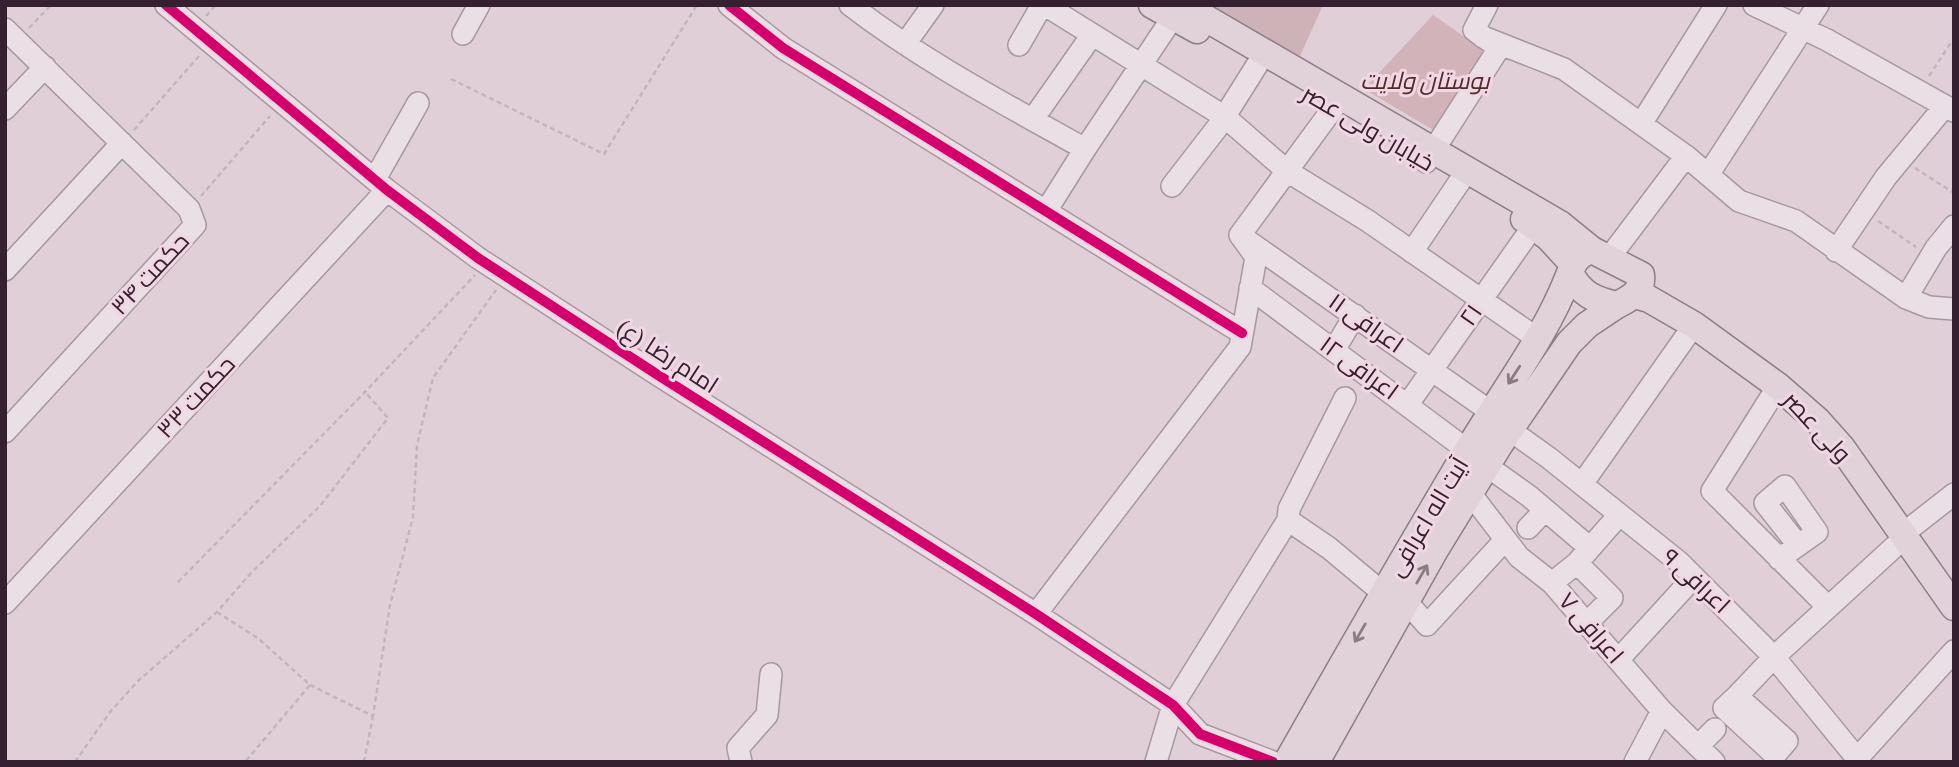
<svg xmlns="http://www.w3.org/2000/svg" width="1959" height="767" viewBox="0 0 1959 767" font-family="'Crimson Pro',Cairo,serif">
  <rect width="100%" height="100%" fill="#e1cfd8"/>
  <path fill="#d2b3b9" d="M1433,15l55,38 -50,80 -74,-44z"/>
  <path fill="#cdb2b8" d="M1202,5h121l-23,51z"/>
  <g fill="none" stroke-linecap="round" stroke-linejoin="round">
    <g stroke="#a798a0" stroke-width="24">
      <path id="minor" d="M166,5l221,185 91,68 180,117 378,239 137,91 27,29 73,28
        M729,5l54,43 459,285
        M850,5c73,56 155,99 235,144l-39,62
        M1045,5l180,112 62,54 81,50 170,118
        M1754,5l73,35 127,71
        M5,29l184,180 6,16 -190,207
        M463,34l16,-29
        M1483,37l81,32 122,87 53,45 57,20 110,77 23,9 25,2
        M905,44l28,-39
        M1019,45l23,-40
        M5,109l40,-42
        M1033,119l59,-84
        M1641,124l75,-119
        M1085,149l88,-132
        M1426,162l73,-114 -25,-18 13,-25
        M1708,175l110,-170
        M375,179l43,-76
        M1172,186l48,-62 37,-59
        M1240,235l102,-139
        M1248,241l243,171
        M1836,251l50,-74 59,-71
        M1412,252l48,-71
        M1609,258l77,-102
        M5,270l117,-127
        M1250,288l217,162
        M1906,298l30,-50 18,-22
        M1334,350l21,-35
        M1778,386l-66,105 116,116
        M1408,404l126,-179
        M1510,430l39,28 130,104 95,95 86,105
        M1487,466l42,30 61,52
        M1582,484l112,-159
        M1470,493l49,64 33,26 110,128 52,51
        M1288,520l41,28 54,45
        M1913,526l41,-32
        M1528,528l17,-18
        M1779,559l38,-27 -32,-46 -20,17 33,42
        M1577,563l35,35 -25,25
        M1552,583l25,-20 42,-48
        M1406,601l21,24 78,-85
        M5,603l382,-413
        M1036,614l204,-267 16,-90 -16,-22
        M1618,660l76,-83
        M1737,696l-13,12 51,47 12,-14 -50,-45 37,-39 130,-119
        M1698,746l17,-17
        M741,762l-3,-14 29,-33 4,-41
        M1156,762l17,-57 115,-185 1,-11 56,-111
        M1635,762l27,-51
        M1854,762l100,-111"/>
    </g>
    <g stroke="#8c7e87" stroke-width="29">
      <path id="major" d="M1152,5l45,25
        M1183,5l377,219 32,26 49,25c2,17 -10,23 -24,30 -23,-5 -36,-11 -47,-32 4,-13 9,-19 22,-23
        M1524,219l25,19 24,26
        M1635,295l14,4 45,26 84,61 39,34 25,28 112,159
        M1287,762c60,-106 120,-210 182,-314 35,-58 77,-112 101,-175
        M1316,762l119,-212 65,-106 69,-101 18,-18 30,-20"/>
    </g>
    <path stroke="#c2b6bd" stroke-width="2.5" stroke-dasharray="5 3.5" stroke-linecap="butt" d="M206,16l10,-11
      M29,28l22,-23
      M1929,76l25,-38
      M451,79l153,75 93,-149
      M134,130l65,-74
      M1915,168l39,25
      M201,196l69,-80
      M1878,221l38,26
      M178,582l187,-190 110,-117
      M217,612l42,27 51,46 -65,77
      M310,685l63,31 17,-111 23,-88 4,-72 16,-67 63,-88
      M75,762l35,-50 28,-31 79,-69 34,-39 69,-67 68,-88 -23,-26
      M364,762l9,-46"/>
    <use href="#minor" stroke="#eadfe5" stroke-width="21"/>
    <use href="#major" stroke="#e1d2da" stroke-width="26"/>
    <g stroke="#f1d6e3" stroke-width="15">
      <path id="cycleway" d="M166,5l221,185 91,68 180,117 378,239 137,91 27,29 73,28
        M729,5l54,43 459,285"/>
    </g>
    <use href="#cycleway" stroke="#d6006c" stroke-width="10"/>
  </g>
  <defs><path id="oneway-shaft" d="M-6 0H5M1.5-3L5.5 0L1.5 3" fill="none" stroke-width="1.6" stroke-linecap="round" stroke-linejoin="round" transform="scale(1.75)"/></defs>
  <g stroke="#8b7984">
    <use href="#oneway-shaft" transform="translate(1514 375) rotate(123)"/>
    <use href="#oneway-shaft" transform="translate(1422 574) rotate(-60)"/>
    <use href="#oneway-shaft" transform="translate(1360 633) rotate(120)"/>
  </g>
  <g text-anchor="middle" stroke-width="6" stroke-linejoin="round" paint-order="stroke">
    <g font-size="24" font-style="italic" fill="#4f2c2a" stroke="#f1d6e3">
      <text x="1425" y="89">بوستان ولایت</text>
    </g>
    <g font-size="24" fill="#35202f" stroke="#f1d6e3">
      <text transform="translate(1368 128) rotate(30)" y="8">خیابان ولی عصر</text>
      <text transform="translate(150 274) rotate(-47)" y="8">حکمت ۳۴</text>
      <text transform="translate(1471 315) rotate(-55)" y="8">۲۱</text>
      <text transform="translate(1366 323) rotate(35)" y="8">اعرافی ۱۱</text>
      <text transform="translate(667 356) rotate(33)" y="8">امام رضا (ع)</text>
      <text transform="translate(1359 368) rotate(36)" y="8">اعرافی ۱۲</text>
      <text transform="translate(196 397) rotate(-47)" y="8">حکمت ۳۳</text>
      <text transform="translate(1817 427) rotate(47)" y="8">ولی عصر</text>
      <text transform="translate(1428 517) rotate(-59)" y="8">آیت اله اعرافی</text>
      <text transform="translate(1696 581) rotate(43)" y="8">اعرافی ۹</text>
      <text transform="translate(1591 628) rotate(49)" y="8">اعرافی ۷</text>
    </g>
  </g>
  <rect width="1959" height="767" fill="none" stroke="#35202f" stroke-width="14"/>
</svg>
